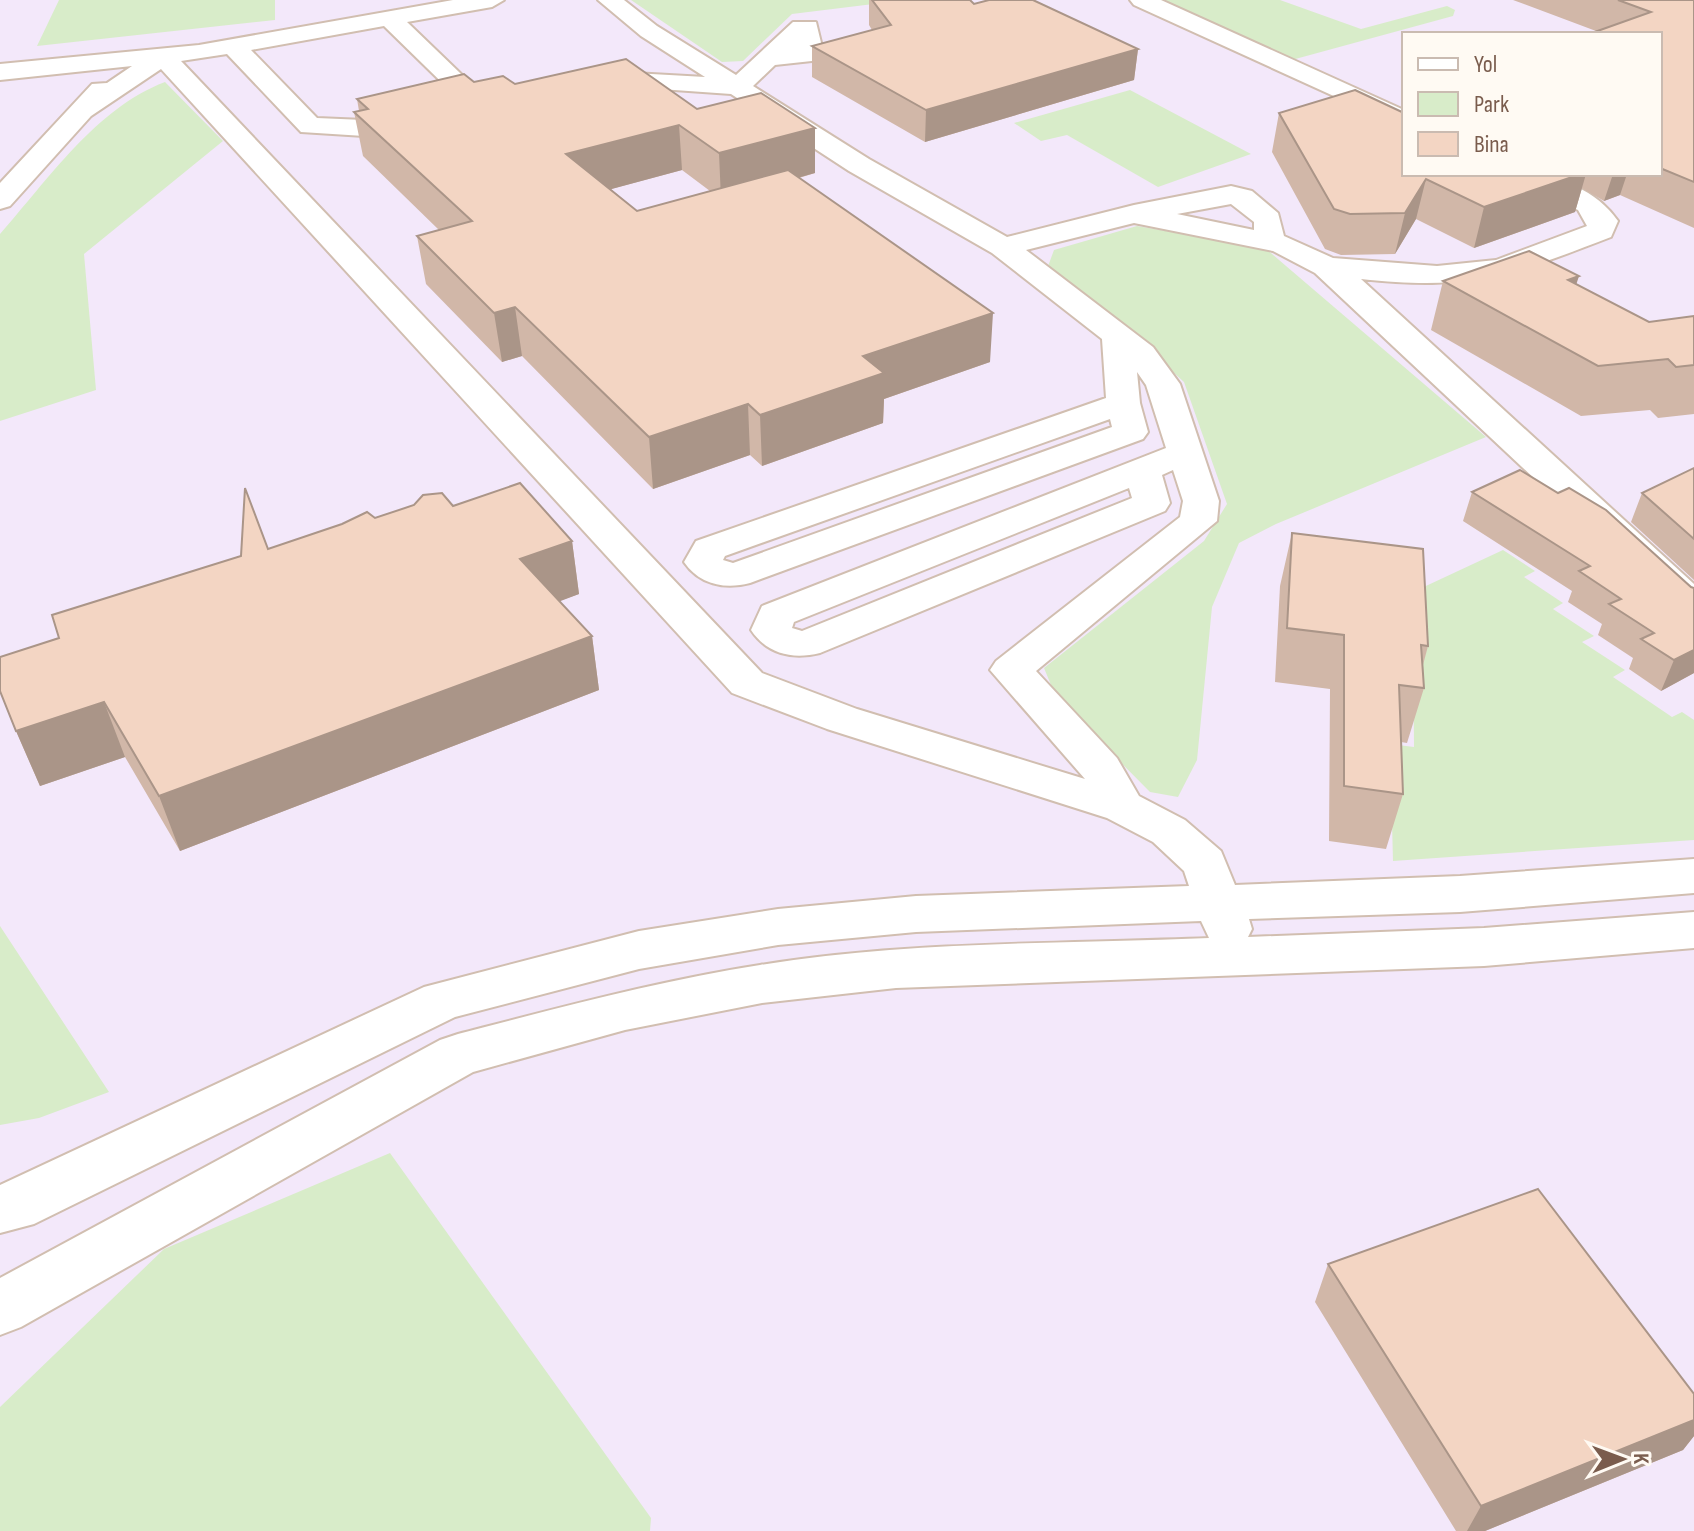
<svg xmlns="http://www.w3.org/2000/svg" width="1694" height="1531" viewBox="0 0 1694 1531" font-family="'Sofia Sans Condensed',sans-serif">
  <rect width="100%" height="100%" fill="#fdf6ec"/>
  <path fill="#f3e8fa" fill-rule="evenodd" d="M0,0h1694v1531h-1694zM1404,34h256v140h-256z"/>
  <path fill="#d8ecc9" d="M59,0h216v20l-238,26z
    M631,0h275l-114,14 -49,47 -21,1z
    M1159,0h121l81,29 86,-23 8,4 -2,6 -165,45z
    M165,82l58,59 -139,113 12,136 -96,31v-187c48,-54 96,-126 165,-152z
    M1130,90l121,64 -93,33 -91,-52 -26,6 -27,-18z
    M1137,226l128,22 221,189 -210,87 -37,19 -27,64 -15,153 -19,37 -28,-5 -94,-95 -12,-29 160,-127 23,-37 -43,-122 -53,-48 -84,-65 7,-19z
    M1503,550l32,21 -11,6 39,26 -10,6 41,27 -12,6 43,28 -12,7 59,40 10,-5 12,8v120l-301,21 -3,-117 24,3 -1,-155z
    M0,926l109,166 -70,26 -39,7z
    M390,1153l261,365 -1,13h-650v-124l164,-158z"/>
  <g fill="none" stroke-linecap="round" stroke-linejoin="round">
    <g stroke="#d1beb0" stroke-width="4">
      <path id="minor" d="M453,0h51l-12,7 -85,15 79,76 4,5 -4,5h-18l-84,-82 -133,24 66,68 47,2 53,-12 13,8 -4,6 -62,14 -63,-4 -74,-78 -46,7 581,612 95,36 228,70 -95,-109 6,-9 184,-144 3,-16 -10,-31 -11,5 8,28 -5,8 -345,142c-28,7 -53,1 -69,-23l11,-24 404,-158 -20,-63 -9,-13 3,31 8,29 -5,7 -393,144c-26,7 -51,1 -66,-21l12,-21 410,-143 -4,-59 -110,-86 -143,-82 -118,-77 -142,-10 -4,-5 4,-5 9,-3 107,6 -64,-41 -43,-36h26l33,26 79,49 57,-53h23l8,33 -3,5 -46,5 -22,21 116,73 138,78 127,-32 97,-19 21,5 26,22 6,23 49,22 104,8 59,-6 91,-34 -9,-16 -65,-30 -4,-6c42,0 84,11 109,47l-7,16c-101,39 -140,54 -250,42l333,305v34l-14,-3 -365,-342 -42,-22 -139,-28 -108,27 127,97 27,37 39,117 -2,20 -181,150 81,87 22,38 46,24 36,31 14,34 225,-9 234,-17v34l-234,19 -211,7 3,10 -4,8 236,-9 210,-16v36l-210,18 -588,22 -134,15 -137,27 -152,42 -452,255 -21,8v-57l440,-238 18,-6c100,-26 200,-53 302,-69 148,-24 300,-21 449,-27l-8,-17 -285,11 -138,13 -139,24 -184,48 -421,207 -34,9v-48l424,-198 215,-56 139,-22 138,-13 273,-10 -5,-15 -31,-29 -46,-24 -280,-89 -95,-36 -571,-624 -70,47 -81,90 -10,3v-26l92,-99 15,-1 25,-17 -132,14v-16l199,-19zM1231,204l23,18v8l-77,-16zM1110,419l2,8 -379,136 -10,-3 2,-4zM1129,488l3,10 -330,133 -10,-3 2,-6z
        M1130,0h31l243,110v18l-270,-123z"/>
    </g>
    <use href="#minor" fill="#fff" fill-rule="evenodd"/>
  </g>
  <path fill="#d1b7a8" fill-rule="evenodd" d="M869,0h101l4,4 164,45 -4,31 -209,62 -113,-65v-31l60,-16 -3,-5z
    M1513,0h181v228l-74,-33 -16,6 -22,-13 -7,24 -101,36 -58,-29 -21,35 -54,1 -16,-6 -53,-97 7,-39 125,61h256v-140l-64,-3z
    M474,82l41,2 182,25 118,19v45l-16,5 191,184 -106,37 -1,24 -121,43 -12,-11 -97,34 -131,-133 -20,6 -76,-78 -9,-48 22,-6 -76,-74 -9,-44 5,-1 -2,-12zM682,170l28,21 -73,20 -26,-22z
    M1443,281l133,3 73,38 45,-6v98l-36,4 -8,-8 -69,6 -150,-86z
    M1694,468v112l-63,-58 11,-29z
    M1520,470l174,203 -33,18 -32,-22 4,-11 -35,-23 4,-11 -34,-22 4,-11 -109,-70 9,-29z
    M414,505l39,1 119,35 7,53 -20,7 33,35 7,54 -419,161 -55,-94 -85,29 -24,-55 43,-93 209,-89 107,-31z
    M1292,533l136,113 -5,19 1,23 -17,55 -6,-1 2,52 -17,55 -57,-8 1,-152 -55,-7 5,-96z
    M1328,1264l366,130v42l-11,14 -198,81h-29l-141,-229z"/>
  <path fill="#aa9588" d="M1138,49l-4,31 -209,62 1,-32z
    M679,125l3,45 -111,30 -5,-46z
    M815,128v45l-94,26 -2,-46z
    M1581,174h5l-11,38 -101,36 10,-41z
    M1613,174h14l-7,21 -16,6z
    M1426,179l-10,40 -21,35 10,-41z
    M1579,276l-16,49 5,-45z
    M515,307l7,49 -20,6 -8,-49z
    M993,313l-3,49 -106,37 -1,24 -121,43 -2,-51 103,-59z
    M748,404l2,51 -97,34 -4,-52z
    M572,541l7,53 -50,19 -9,-54z
    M592,636l7,54 -419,161 -21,-55z
    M1694,650v23l-33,18 13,-31z
    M104,702l21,55 -85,29 -24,-55z
    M1694,1420v16l-11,14 -198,81h-18l14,-25z"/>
  <path fill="#f3d5c3" stroke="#aa9588" stroke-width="2" d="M872,0h98l4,4 15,-4h44l105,49 -212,61 -114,-64 79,-21z
    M1618,0h76v182l-34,-14v-134h-71l62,-22z
    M626,59l71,50 64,-16 54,35 -96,25 -40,-28 -113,29 71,57 151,-41 205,143 -130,43 21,17 -124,42 -12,-11 -99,33 -134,-130 -21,6 -77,-77 55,-15 -118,-109 14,-3 -11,-10 107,-25 10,8 29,-6 12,8z
    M1355,90l49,23v61h177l-97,33 -58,-28 -21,34 -55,1 -16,-5 -55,-96z
    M1529,251l50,25 -11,4 81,42 45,-6v49l-18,2 -8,-8 -70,7 -155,-85z
    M1694,468v71l-52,-46z
    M1520,470l38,23 11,-5 37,22 85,77 3,1v62l-20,10 -33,-21 13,-6 -45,-29 12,-5 -42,-28 11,-5 -118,-74z
    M520,483l52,58 -52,18 72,77 -433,160 -55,-94 -88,29 -16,-40v-34l59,-19 -7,-23 189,-59 4,-68 23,61 74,-25 25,-12 8,6 39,-13 9,-10 19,-2 11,13z
    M1292,533l131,16 5,97 -7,-1 3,43 -25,-3 4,109 -59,-8v-151l-57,-7z
    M1538,1189l156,205v26l-213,86 -153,-242z"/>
  <rect x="1402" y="32" width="260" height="144" fill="#fffaf3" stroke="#cabbb1" stroke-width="2"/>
  <rect x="1418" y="58" width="40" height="12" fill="#ffffff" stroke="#cabbb1" stroke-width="2"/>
  <text x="1474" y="72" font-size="24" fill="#7a5c4d">Yol</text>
  <rect x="1418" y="92" width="40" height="24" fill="#d8ecc9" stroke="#cabbb1" stroke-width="2"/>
  <text x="1474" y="112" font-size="24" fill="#7a5c4d">Park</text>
  <rect x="1418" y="132" width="40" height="24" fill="#f3d5c3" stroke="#cabbb1" stroke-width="2"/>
  <text x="1474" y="152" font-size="24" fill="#7a5c4d">Bina</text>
  <g transform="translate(1622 1459) rotate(89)" stroke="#fffaf3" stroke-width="6" paint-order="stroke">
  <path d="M0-6L14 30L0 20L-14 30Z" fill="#7a5c4d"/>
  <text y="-12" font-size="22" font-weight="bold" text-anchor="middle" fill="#7a5c4d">K</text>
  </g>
</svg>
